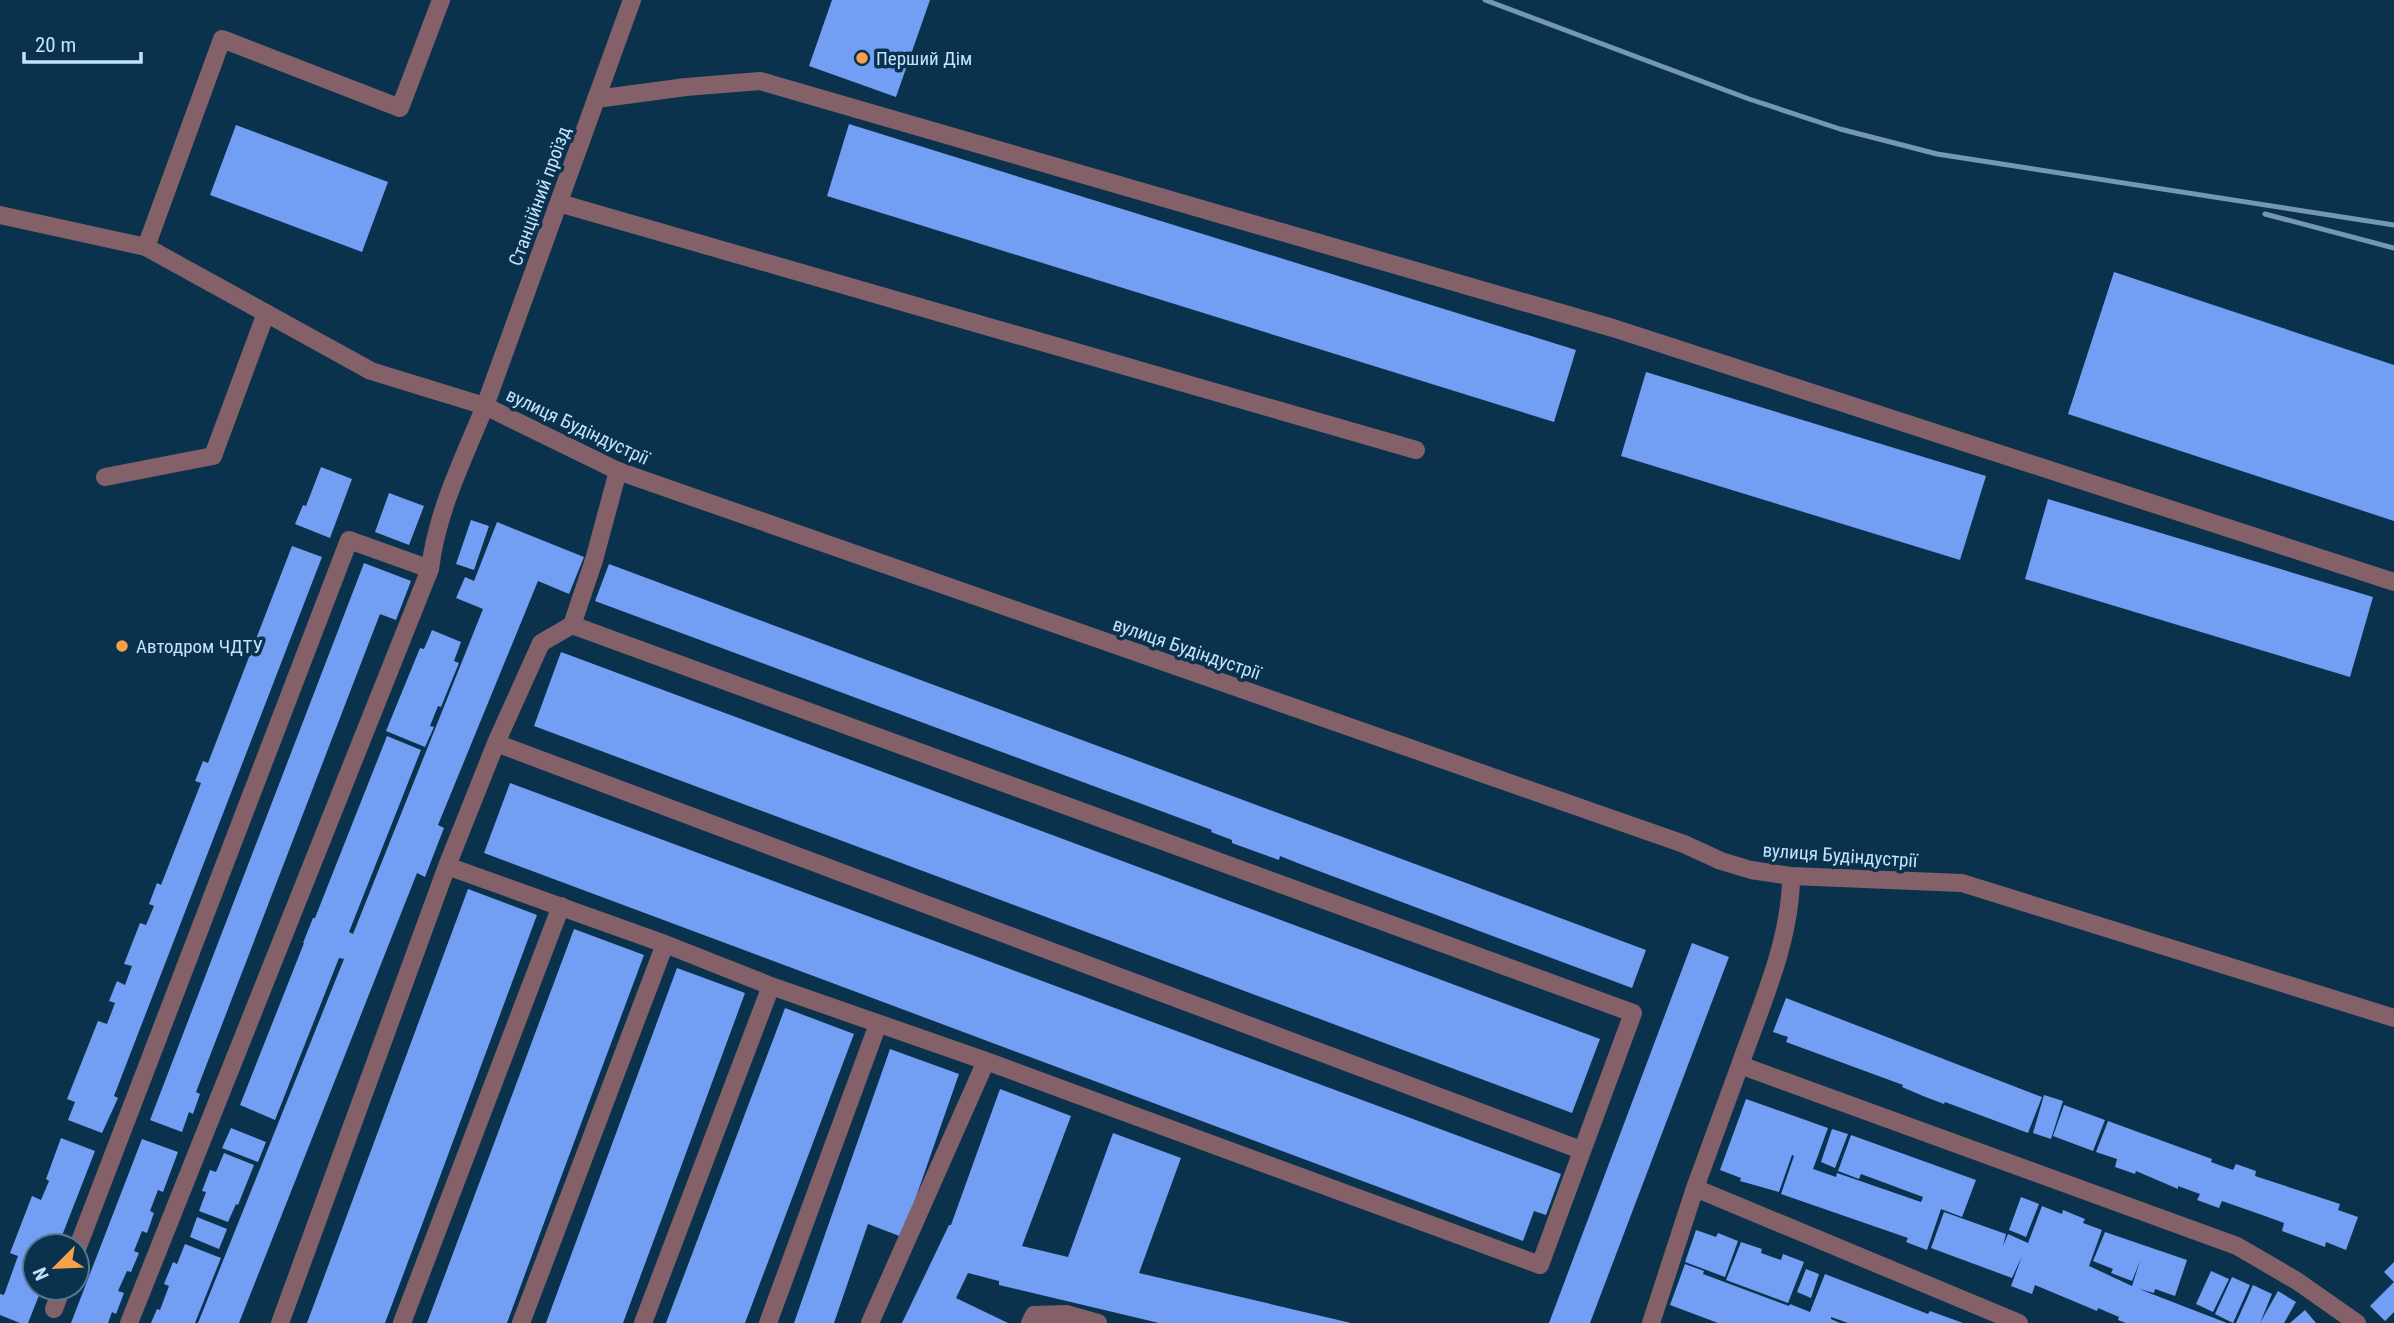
<svg xmlns="http://www.w3.org/2000/svg" width="2394" height="1323" viewBox="0 0 2394 1323" font-family="'Roboto Condensed',sans-serif">
  <rect width="100%" height="100%" fill="#0b324c"/>
  <path fill="#729ef3" d="M832,0h98l-34,97 -87,-31z
    M849,124l727,226 -22,72 -727,-226z
    M236,125l152,57 -26,70 -152,-57z
    M2114,272l280,93v156l-326,-107z
    M1646,372l340,104 -26,84 -339,-104z
    M321,467l31,12 -22,59 -35,-14 8,-19 3,1z
    M389,493l35,13 -15,39 -34,-13z
    M2048,499l325,98 -23,80 -325,-98z
    M471,520l18,6 -15,44 -18,-6z
    M497,522l87,35 -15,37 -31,-13 -100,244 6,3 -9,23 -10,26 -8,-4 -178,450h-41l146,-364 -5,-1 -64,162 -35,-15 64,-162h-1l10,-25h2l72,-182 34,14 -72,182 4,2 130,-325 -27,-11 9,-21 9,4z
    M292,546l30,11 -208,539 4,2 -16,35 -34,-13 7,-18 -8,-3 31,-78 9,3 8,-21 -6,-2 8,-20 8,4 7,-19 -8,-2 16,-41 6,2 8,-19 -5,-2 8,-21 4,2 40,-102 -6,-2 8,-20 5,2z
    M364,563l47,18 -15,39 -16,-6 -184,478 4,2 -7,20 -4,-2 -7,20 -32,-12z
    M609,564l1037,386 -14,38 -332,-124 -20,-8 -1,4 -47,-17v-3l-21,-8 1,-2 -617,-229z
    M432,630l29,12 -7,19 5,2 -18,44 -3,-1 -8,20 4,1 -9,20 -39,-16 34,-83 4,1z
    M561,652l1039,387 -28,74 -1038,-387z
    M510,783l1051,391 -15,41 -12,-4 -11,30 -1039,-388z
    M468,889l69,26 -105,283 -47,125h-78z
    M574,929l70,26 -93,249 -44,119h-80z
    M1692,943l37,14 -98,258 -41,108h-41z
    M677,968l68,25 -77,209 -45,121h-77z
    M1786,998l256,99 -14,36 -83,-31 -1,2 -21,-8 -21,-9 1,-2 -117,-43 2,-5 -15,-5z
    M785,1008l69,26 -109,289h-79z
    M890,1049l69,25 -57,163 -34,-13 -34,99h-40z
    M1000,1089l71,27 -49,130 46,11 45,-124 68,25 -42,115 212,50h-192l-160,-38v-4l-31,-8 -12,25 52,25h-106l47,-98h2z
    M2044,1095l19,6 -12,38 -18,-6z
    M1746,1099l82,29 -15,41 23,8 1,-4 84,29 2,-5 -62,-23 -2,5 -21,-8 13,-36 125,45 -14,37 -21,-8 -14,41 -21,-8 2,-4 -127,-44 13,-38 -2,-1 -13,37 -39,-11 1,-3 -21,-8z
    M2064,1105l41,15 -12,31 -40,-15z
    M2108,1121l104,38 -1,3 22,8 3,-6 20,7 -1,5 85,28 -2,6 20,7 -12,33 -20,-8 -1,5 -43,-16 2,-8 -19,-7 -43,-15 -3,7 -22,-8 3,-6 -22,-8v3l-42,-18 -1,3 -20,-7 2,-8 -21,-7z
    M231,1128l35,14 -8,20 -36,-14z
    M1832,1129l16,5 -13,34 -14,-6z
    M61,1138l34,13 -37,95h-23v42h7l-14,35h-8l-20,-8v-21l4,1 14,-39 -8,-3 22,-57 9,4 8,-19 -3,-2z
    M142,1139l36,13 -15,40 -5,-2 -8,21 4,2 -7,20 -5,-2 -8,20 5,2 -8,19 -4,-1 -9,20 6,2 -8,21 -4,-2 -4,11h-37z
    M224,1153l30,12 -16,40 -2,-1 -8,18 -29,-11 7,-19 -4,-1 8,-21 6,2z
    M2021,1197l18,7 -13,33 -17,-7z
    M2042,1206l20,8 1,-4 22,9 -2,4 19,7 -13,36 43,20 8,-25 -8,20 -21,-8 2,-4 -20,-8 12,-29 82,28 -12,36 -20,-7 -1,4 -15,-4 88,34h-101l-8,-3 1,-3 -21,-9 -1,3 -62,-26 -3,9 -21,-8 11,-30 -10,22 -81,-30 13,-36 62,22 -3,12 5,-12 20,9z
    M197,1217l30,12 -8,20 -29,-12z
    M1696,1230l20,7 2,-4 20,8 -13,36 -40,-15z
    M1741,1242l21,7 -1,4 20,7 2,-6 21,8 -16,41 -62,-23z
    M185,1244l36,14 -26,65h-44l6,-14 3,1 9,-24 -5,-2 9,-22 4,2z
    M2394,1262v20l-10,-10z
    M1685,1264l19,7 -1,3 86,32 1,-2 20,8 15,-38 103,40 2,-3 33,12h-115l-17,-6v2l9,4h-122l-48,-18z
    M1806,1269l13,5 -8,24 -14,-6z
    M2211,1271l18,8 -16,33 -17,-8z
    M2232,1277l18,8 -17,38 -18,-9z
    M2394,1282v30l-9,9 -15,-15z
    M2253,1285l19,9 -12,29h-24z
    M2278,1291l18,11 -12,21h-24z
    M2305,1310l11,13h-26z"/>
  <g fill="none" stroke-linecap="round" stroke-linejoin="round">
    <path stroke="#846169" stroke-width="18" d="M596,99l90,-12 74,-6 853,247 781,254
      M559,203l857,247
      M146,247l76,-208 178,69 41,-108
      M105,477l108,-21 53,-143
      M572,625l22,-65 24,-89
      M496,743l1085,407
      M1740,1065c21,-60 51,-125 51,-189
      M1695,1188l45,-123 497,181 60,35 60,42
      M77,1249l272,-709 81,29
      M54,1309l8,-21
      M129,1323l301,-754c7,-58 33,-109 55,-163
      M280,1323l167,-457 49,-123 45,-100 31,-18 1061,388 -93,252 -554,-204 -215,-75 -106,-42 -218,-78
      M402,1323l159,-417
      M521,1323l144,-379
      M643,1323l128,-337
      M768,1323l110,-299
      M870,1323l116,-262
      M1030,1323l4,-8 32,-1 32,9
      M1651,1323l44,-135 324,135"/>
    <path stroke="#846169" stroke-width="18" d="M0,215l146,32 225,124 114,35 133,65 1066,373 37,17 30,9 40,6 171,7 432,135
      M485,406l147,-406"/>
    <path stroke="#7498b3" stroke-width="5" d="M1485,0l264,99 91,30 97,25 457,71
      M2265,214l129,34"/>
  </g>
  <g fill="#f8a14a" stroke="#0b324c" stroke-width="2.5">
    <circle cx="862" cy="58" r="7"/>
    <circle cx="122" cy="646" r="7"/>
  </g>
  <g text-anchor="middle" stroke-width="7" stroke-linejoin="round" paint-order="stroke">
    <g font-size="19" fill="#c1e3ff" stroke="#0b324c" text-anchor="start">
      <text x="876" y="65">Перший Дім</text>
      <text x="136" y="653">Автодром ЧДТУ</text>
    </g>
    <g font-size="19" fill="#c1e3ff" stroke="#0b324c">
      <text transform="translate(539 196) rotate(-70)" y="7">Станційний проїзд</text>
      <text transform="translate(578 426) rotate(25)" y="7">вулиця Будіндустрії</text>
      <text transform="translate(1187 648) rotate(19)" y="7">вулиця Будіндустрії</text>
      <text transform="translate(1840 855) rotate(4)" y="7">вулиця Будіндустрії</text>
    </g>
  </g>
  <g transform="translate(56 1267) rotate(246)"><circle r="33" fill="#0b324c" stroke="#547994" stroke-width="2"/>
  <path d="M0-5L12 26L0 18L-12 26Z" fill="#f8a14a"/>
  <text y="-10" font-size="19" font-weight="bold" text-anchor="middle" fill="#c1e3ff">N</text>
  </g>
  <path d="M24 52v10h117v-10" fill="none" stroke="#c1e3ff" stroke-width="3.5"/>
  <text x="35" y="52" font-size="21" fill="#c1e3ff" stroke="#0b324c" stroke-width="5" paint-order="stroke">20 m</text>
</svg>
